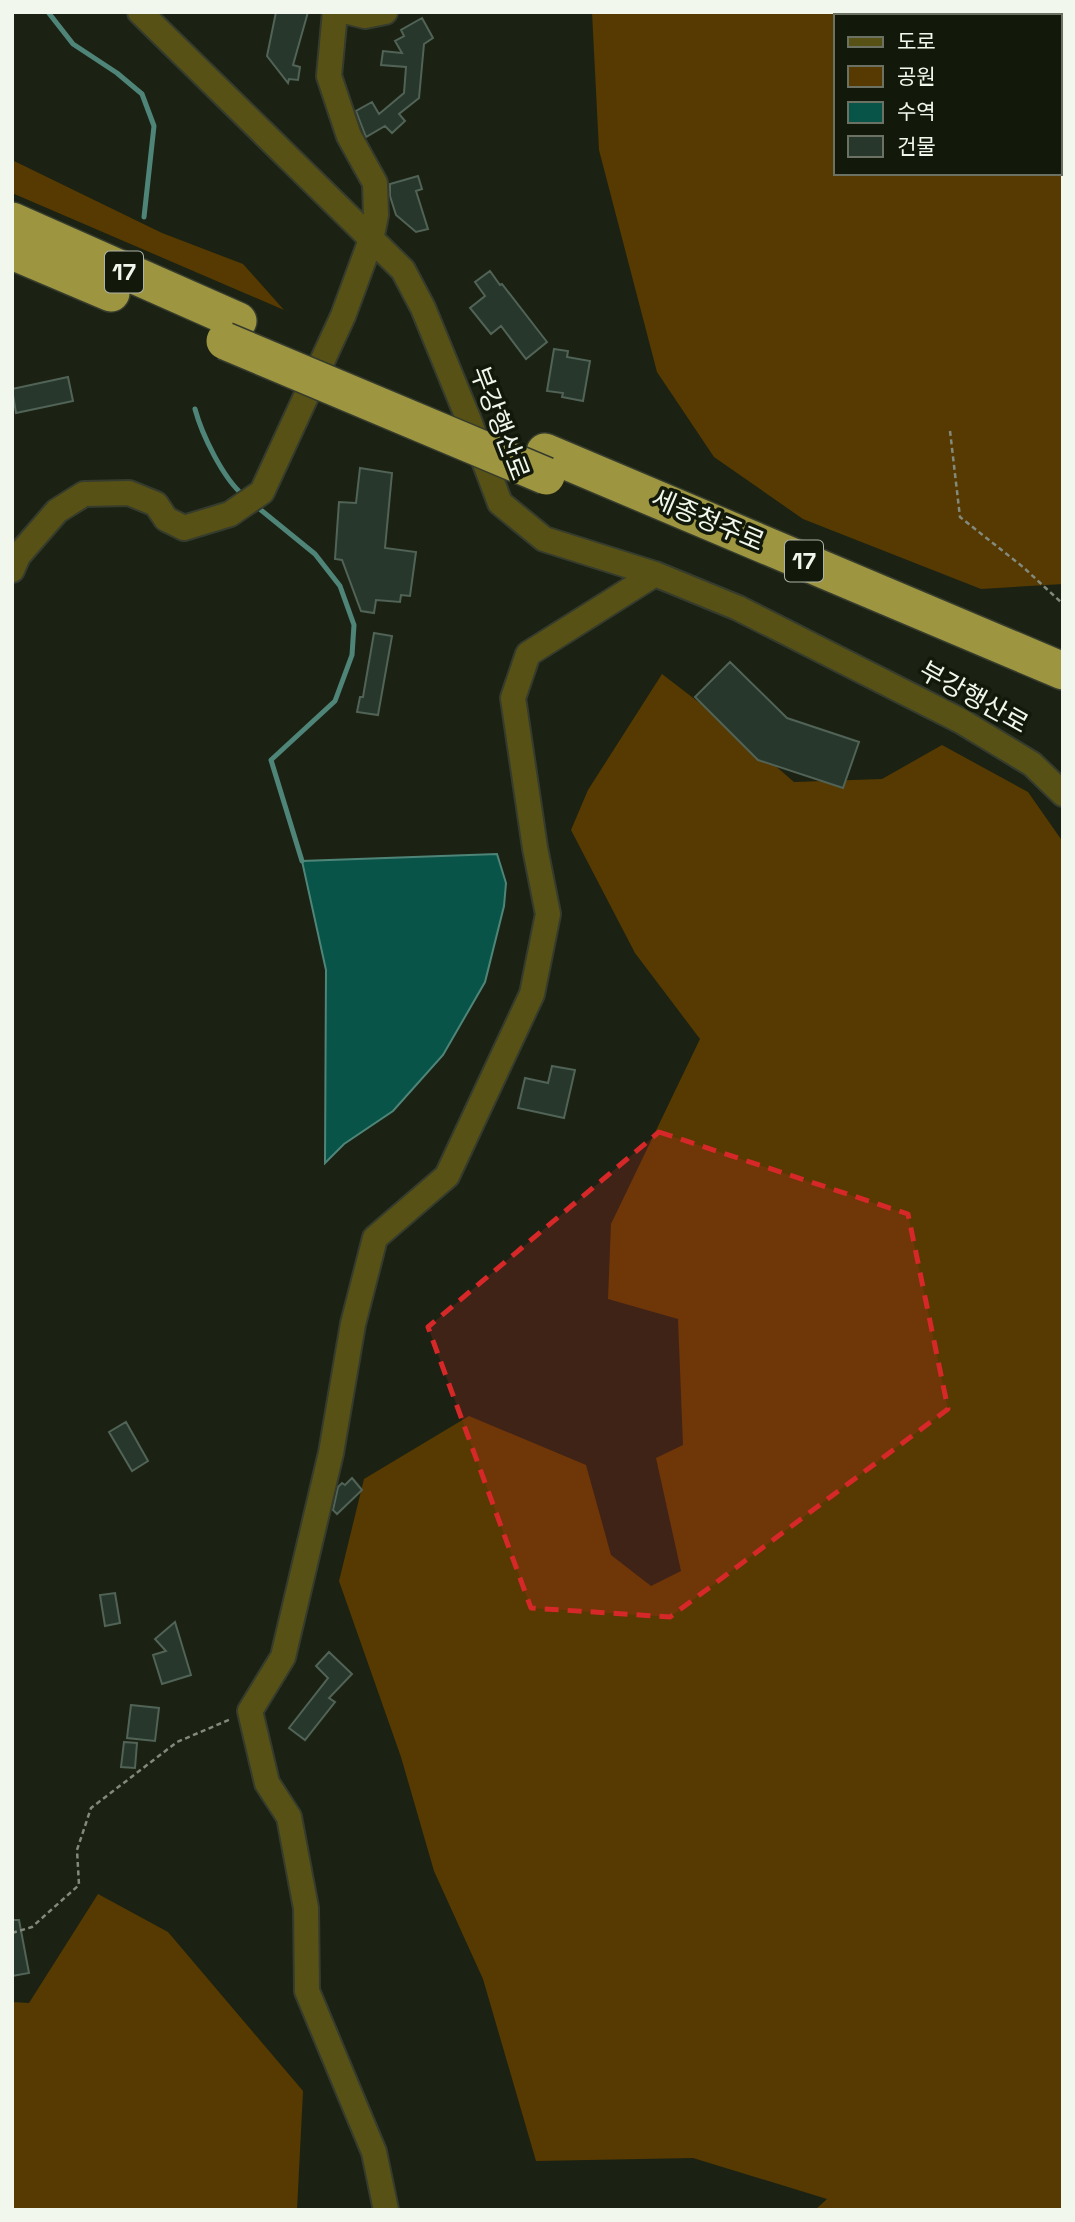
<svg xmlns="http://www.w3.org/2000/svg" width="1075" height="2222" viewBox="0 0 1075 2222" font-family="'Space Grotesk','Noto Sans KR',sans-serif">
  <rect width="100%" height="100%" fill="#1b2213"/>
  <path fill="#563a01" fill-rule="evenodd" d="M592,12h471v572l-82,5 -178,-70 -89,-62 -57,-85 -58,-222zM835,16h224v157h-224z
    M12,160l150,73 81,31 41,46 -272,-117z
    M662,674l65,50 67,58 88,-3 60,-34 86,47 35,50v1368h-248l12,-11 -134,-41 -157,3 -53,-182 -49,-108 -33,-114 -62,-176 25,-102 105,-63 117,49 25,90 40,31 30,-15 -25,-113 27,-13 -5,-126 -70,-20 3,-75 89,-185 -65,-86 -64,-123 17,-40z
    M98,1894l70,38 135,159 -6,119h-285v-208l17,1z"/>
  <path fill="#095448" stroke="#4f8579" stroke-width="2" d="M497,854l9,29 -2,23 -19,76 -42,73 -50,56 -49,33 -19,19 1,-193 -24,-109z"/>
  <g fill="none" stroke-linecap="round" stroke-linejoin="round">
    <path stroke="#4f8579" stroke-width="5" d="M48,12l25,32 44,29 25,21 12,32 -10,91
      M195,409c7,26 28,69 48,86
      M256,506l59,48 25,32 14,39 -2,30 -17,46 -64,59 31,101"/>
  </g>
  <path fill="#27372c" stroke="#516356" stroke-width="2" d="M276,12h32l-15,53 7,2 -2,13 -9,-1 -1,4 -21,-27z
    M422,18l11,20 -9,6 -5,54 -20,16 6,7 -13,12 -7,-7 -19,11 -10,-26 16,-9 7,12 25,-21 2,-26 -25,-2 2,-14 19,2 -7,-12 9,-5 -3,-6z
    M418,176l4,13 -6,2 12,38 -12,3 -20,-17 -6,-19v-12z
    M490,271l10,14 2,-1 45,58 -21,17 -25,-33 -10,8 -21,-26 15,-12 -10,-14z
    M554,349l14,2 -1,6 23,4 -7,40 -21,-4 1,-4 -16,-2z
    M68,377l5,24 -57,12 -4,-24z
    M360,468l32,5 -7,75 31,4 -6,44 -9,-1 -1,7 -24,-2 -2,13 -13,-2 -19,-51 -7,-1 4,-57 17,1z
    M374,633l18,3 -14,79 -21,-3 3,-15h3z
    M730,662l57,56 72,24 -16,46 -85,-28 -63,-63z
    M552,1066l23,4 -11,48 -46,-10 7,-30 23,5z
    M126,1422l22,39 -16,10 -23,-39z
    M352,1478l10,12 -25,24 -4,-4 5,-23 4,-4 3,2z
    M115,1593l5,30 -15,3 -5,-31z
    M175,1622l16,53 -29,9 -9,-29 13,-4 -11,-12z
    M329,1652l23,22 -23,24 6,4 -30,38 -16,-12 39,-50 -12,-12z
    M131,1705l28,3 -4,33 -28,-3z
    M124,1742l13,1 -2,25 -14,-1z
    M12,1920h7l10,53 -17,3z"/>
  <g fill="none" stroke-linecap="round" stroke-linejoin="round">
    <g stroke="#353c2d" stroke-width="28">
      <path id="minor" d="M140,12l263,258 20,38 45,110 32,85 44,36 111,35 83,34 223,113 71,43 31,30
        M349,12l16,4 20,-4
        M12,570l6,-14 39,-45 27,-17 45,-1 27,11 10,15 18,9 46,-14 32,-22 81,-176 28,-76 5,-25 -1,-32 -26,-47 -20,-60 6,-64
        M386,2210l-12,-58 -67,-161 -1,-83 -17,-91 -22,-34 -17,-72 33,-54 48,-204 22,-129 22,-86 72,-62 85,-182 16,-80 -13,-66 -22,-150 15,-44 127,-80"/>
    </g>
    <g stroke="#353c2d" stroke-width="40">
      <path id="highway" d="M12,221l226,100
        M12,251l99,42
        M545,452l518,219"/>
    </g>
    <path stroke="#838a7d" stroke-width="2.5" stroke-dasharray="5 3.5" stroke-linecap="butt" d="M950,431l10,86 63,50 40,37
      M12,1933l20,-6 47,-42 -2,-35 14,-42 86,-66 54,-23"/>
    <use href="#minor" stroke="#585115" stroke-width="24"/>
    <use href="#highway" stroke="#9e9541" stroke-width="37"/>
    <g stroke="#353c2d" stroke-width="40" stroke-linecap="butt">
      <path id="highway-bridge" d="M225,341l321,135"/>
    </g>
    <use href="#highway-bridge" stroke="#9e9541" stroke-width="37"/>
  </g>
  <path fill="#d62828" fill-opacity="0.2" stroke="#d62828" stroke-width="5" stroke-dasharray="14 9" stroke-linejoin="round" d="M659,1132l249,82 40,195 -278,208 -139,-9 -103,-281z"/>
  <g text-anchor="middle" stroke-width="7" stroke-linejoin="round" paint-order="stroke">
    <g fill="#12190a" stroke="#aeb4a8" stroke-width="2">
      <rect x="105" y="251.5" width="38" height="41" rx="5"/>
      <rect x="785" y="540.5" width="38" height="41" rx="5"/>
    </g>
    <g font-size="24" font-weight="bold" fill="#f1f7ec">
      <text x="124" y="280">17</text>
      <text x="804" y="569">17</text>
    </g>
    <g font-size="26" fill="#f1f7ec" stroke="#12190a">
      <text transform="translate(500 423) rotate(69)" y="9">부강행산로</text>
      <text transform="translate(708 520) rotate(23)" y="9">세종청주로</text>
      <text transform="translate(974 697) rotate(29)" y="9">부강행산로</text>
    </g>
  </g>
  <rect width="1075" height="2222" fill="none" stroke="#f1f7ec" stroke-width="28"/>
  <rect x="834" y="14" width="228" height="161" fill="#12190a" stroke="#6b7264" stroke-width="2"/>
  <rect x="848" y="37" width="35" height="10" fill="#585115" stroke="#6b7264" stroke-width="2"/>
  <text x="897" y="49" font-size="21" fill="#f1f7ec">도로</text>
  <rect x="848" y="66" width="35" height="21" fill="#563a01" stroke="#6b7264" stroke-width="2"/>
  <text x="897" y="84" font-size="21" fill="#f1f7ec">공원</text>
  <rect x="848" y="102" width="35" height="21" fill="#095448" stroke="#6b7264" stroke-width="2"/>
  <text x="897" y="119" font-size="21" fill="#f1f7ec">수역</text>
  <rect x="848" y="136" width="35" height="21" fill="#27372c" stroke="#6b7264" stroke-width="2"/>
  <text x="897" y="154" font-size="21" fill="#f1f7ec">건물</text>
</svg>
